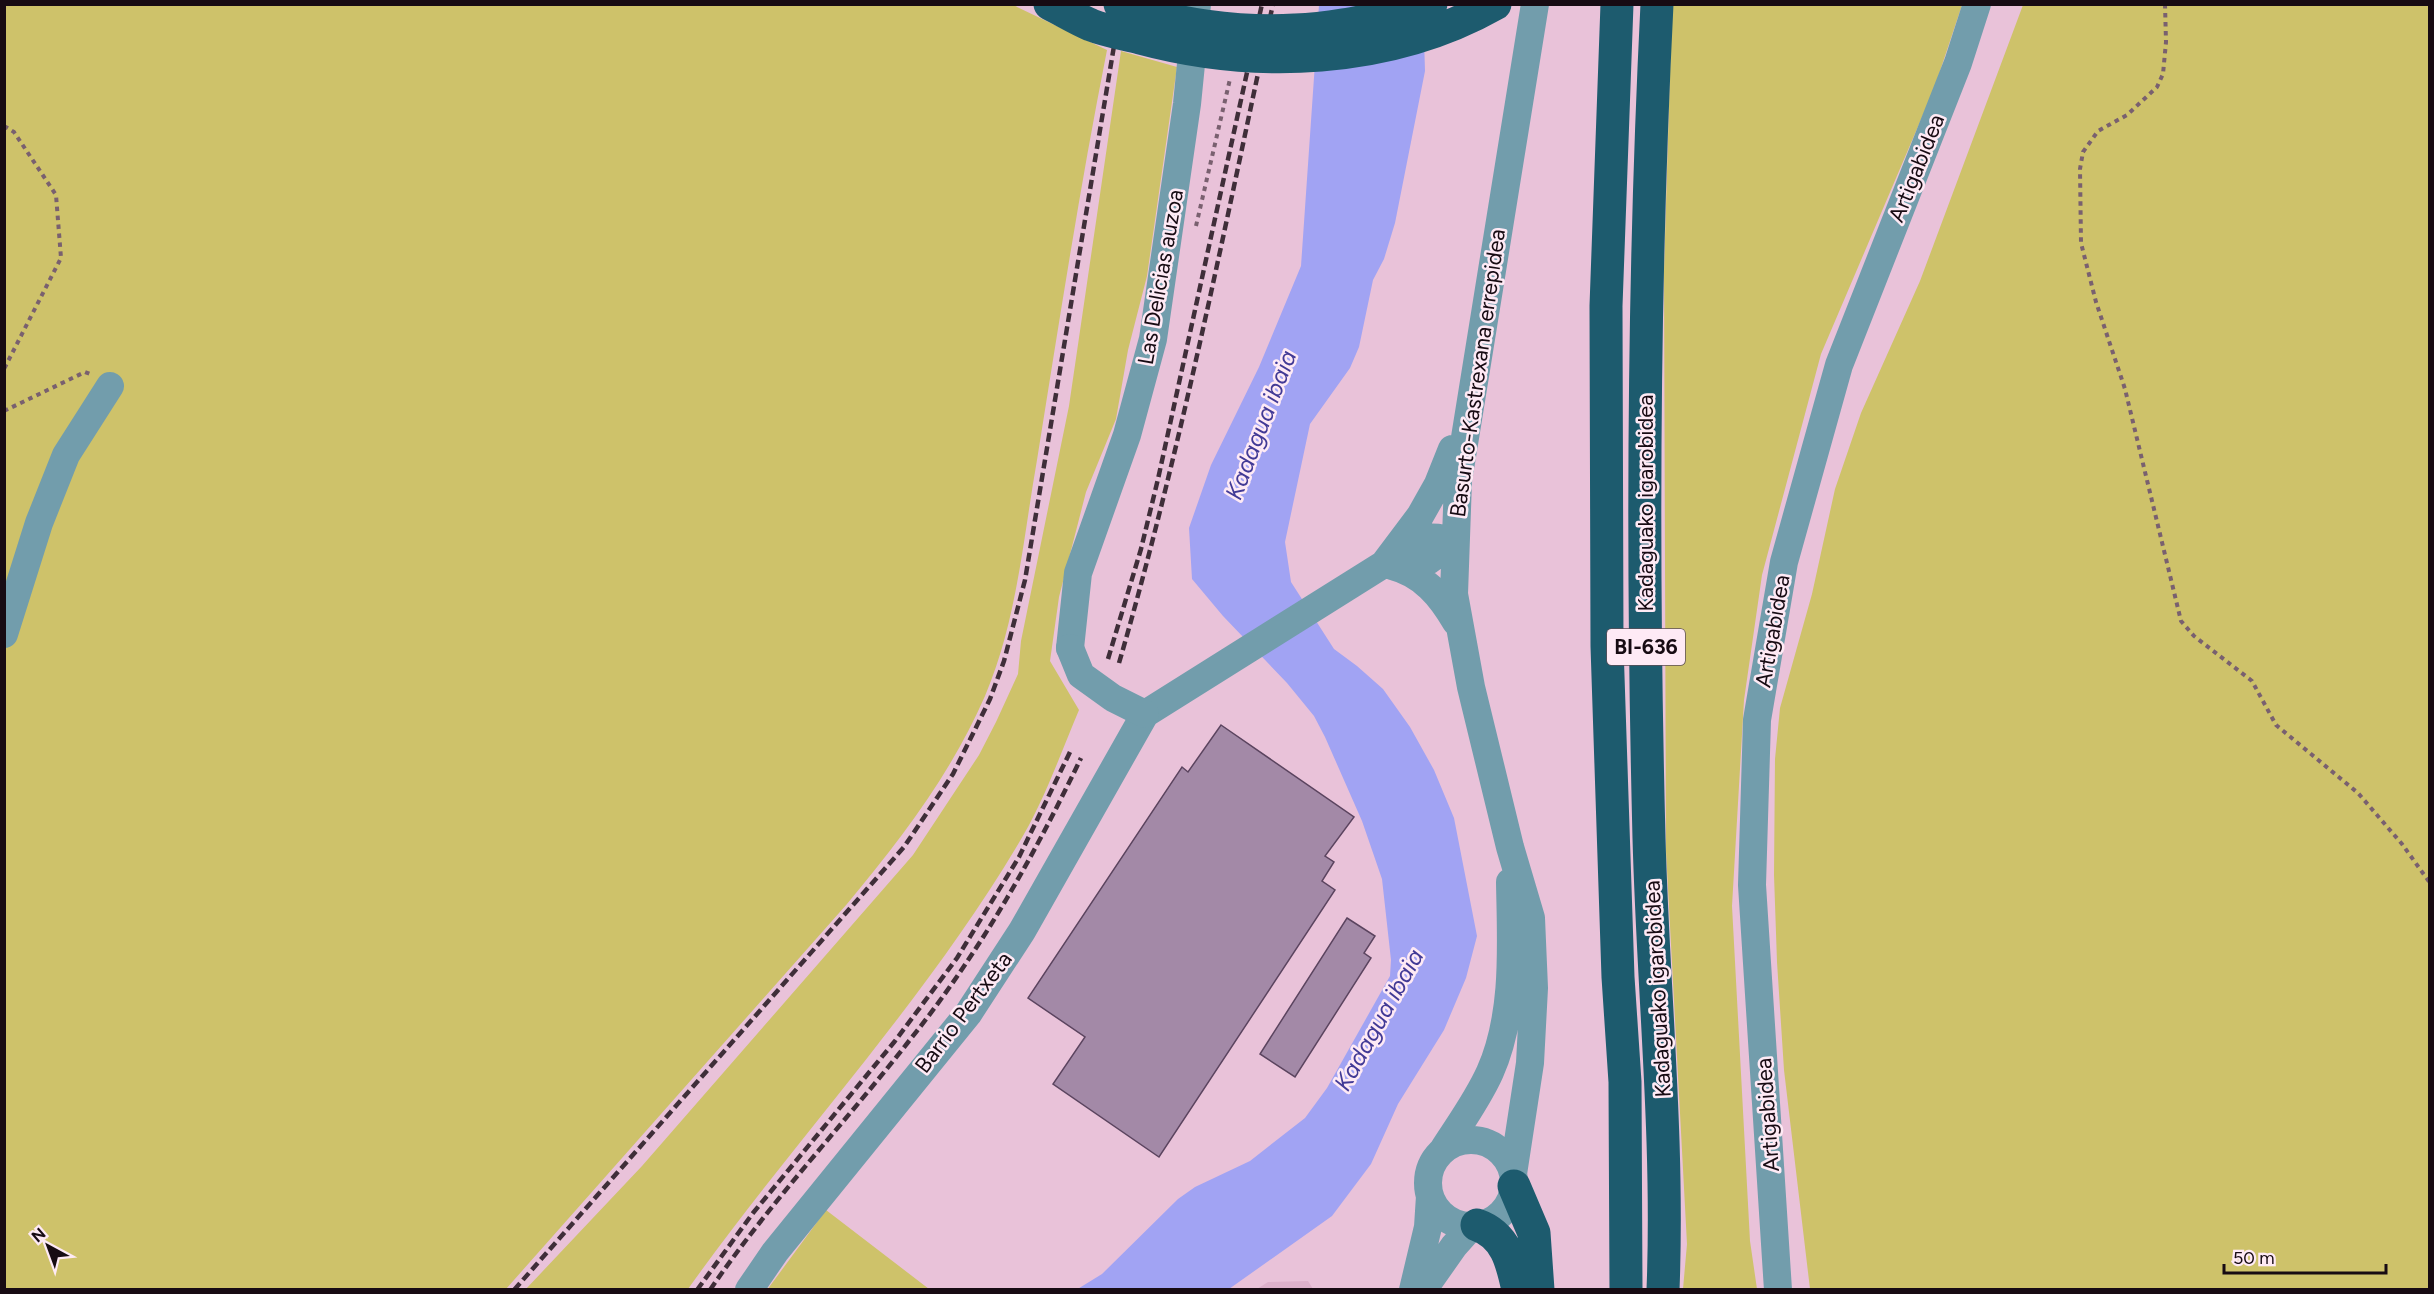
<svg xmlns="http://www.w3.org/2000/svg" width="2434" height="1294" viewBox="0 0 2434 1294" font-family="Figtree,sans-serif">
  <rect width="100%" height="100%" fill="#e9c2d9"/>
  <path fill="#ddb1cb" d="M1308,1281l5,8h-56l11,-7z"/>
  <path fill="#cec26a" d="M1011,4l96,46c-27,136 -48,273 -70,410 -14,79 -20,161 -52,236 -34,78 -84,143 -138,208l-341,385h-501l-1,-1284z
    M1672,5h290l-28,84 -113,265 -59,221 -18,125 -12,206 18,335 7,48h-74l4,-45 -21,-393 -2,-579z
    M2023,5h406v1284h-619l-26,-219 -7,-108 -3,-87 1,-116 5,-51 32,-114 23,-105 26,-76 59,-132z
    M1121,51l56,16 -30,209 -19,74 -12,69 -30,73 -27,105 -9,64 29,49c-19,45 -36,94 -62,136 -95,159 -222,293 -329,443l-163,1 117,-124 271,-311 66,-100 17,-33 22,-48 3,-33 48,-235z
    M826,1210l103,79 -162,1z"/>
  <path fill="#a1a3f3" d="M1319,5h104l2,66 -30,152 -11,36 -11,21 -14,67 -9,21 -40,56 -25,118 6,40 43,67 23,17 26,23 27,38 24,43 20,48 23,118 -11,42 -22,52 -46,74 -27,60 -39,52 -103,73 -153,1 26,-16 76,-75 17,-12 55,-26 55,-43 22,-30 63,-112 1,-16 -9,-81 -20,-58 -37,-84 -11,-21 -27,-33 -64,-67 -31,-37 -3,-51 22,-63 48,-98 42,-101z"/>
  <path fill="#a389a7" stroke="#5b445f" stroke-width="1.5" d="M1221,725l133,92 -29,39 9,6 -12,19 13,9 -176,267 -106,-73 32,-47 -57,-39 154,-231 6,5z
    M1347,918l28,18 -11,17 7,5 -76,119 -35,-23z"/>
  <g fill="none" stroke-linecap="round" stroke-linejoin="round">
    <path stroke="#79606f" stroke-width="4" stroke-dasharray="4.5 4.5" stroke-linecap="butt" d="M2165,4l1,38 -3,32 -6,13 -30,28 -29,16 -15,21 -3,17 1,74 15,59 29,87 56,232 13,15 58,45 24,44 82,68 44,51 28,39
      M4,126l10,6 42,63 5,63 -57,111
      M1196,226l34,-147
      M4,411l81,-39 5,2"/>
    <path stroke="#729dac" stroke-width="28" d="M1388,565l40,-4 26,-19c-19,-8 -34,-4 -52,1
      M1392,566c31,8 49,30 64,56
      M4,634l35,-111 27,-68 44,-69
      M1070,648l8,-75 49,-138 26,-96 34,-235 10,-100
      M1428 1183a43 43 0 1 1 86 0a43 43 0 1 1-86 0Z
      M1443,1150c16,-25 35,-51 47,-78 26,-58 21,-129 20,-190
      M1513,1174l17,-111 4,-75 -3,-70 -21,-71 -39,-160 -17,-93 4,-113 77,-477
      M749,1290l26,-38 193,-238 54,-83 123,-217 239,-150 36,-48 18,-32 14,-35
      M1413,1290l15,-63 2,-31
      M1423,1290l31,-44 17,-19
      M1778,1290l-26,-405 5,-165 27,-158 55,-197 119,-302 19,-59"/>
    <path stroke="#1d5b6e" stroke-width="33" d="M1617,4l-11,302 1,340 11,331 7,105 1,208
      M1657,4c-14,278 -15,556 -8,834 4,151 20,300 14,452
      M1514,1186l20,47 4,57
      M1477,1225c29,10 35,37 41,65"/>
    <path stroke="#3f2e39" stroke-width="4.5" stroke-dasharray="9 4.5" stroke-linecap="butt" d="M1108,659l33,-110 17,-70 104,-475
      M1119,663c63,-217 106,-438 154,-659
      M514,1290l390,-443 49,-73 37,-75 14,-38 21,-81 96,-576
      M697,1290l56,-77 142,-172 62,-83 62,-101 52,-107
      M710,1290c60,-88 134,-166 199,-249 70,-87 124,-183 172,-283"/>
    <path stroke="#729dac" stroke-width="28" d="M1070,648l11,27 32,23 32,16"/>
    <path stroke="#1d5b6e" stroke-width="33" d="M1050,4c14,7 27,15 41,21 15,6 33,9 49,13 115,31 249,26 355,-34
      M1120,4c49,21 122,29 175,26 39,-1 79,-11 118,-19l18,-7"/>
  </g>
  <g text-anchor="middle" stroke-width="5" stroke-linejoin="round" paint-order="stroke">
    <rect fill="#feeaf5" stroke="#5c4e57" stroke-width="1.5" x="1607" y="629" width="78" height="36" rx="4.5"/>
    <g font-size="21" font-weight="bold" fill="#170b13">
      <text x="1646" y="654">BI-636</text>
    </g>
    <g font-size="22" fill="#170b13" stroke="#feeaf5">
      <text transform="translate(1916 168) rotate(-68)" y="8">Artigabidea</text>
      <text transform="translate(1160 277) rotate(-80)" y="8">Las Delicias auzoa</text>
      <text transform="translate(1477 373) rotate(-82)" y="8">Basurto-Kastrexana errepidea</text>
      <text transform="translate(1645 503) rotate(-90)" y="8">Kadaguako igarobidea</text>
      <text transform="translate(1772 631) rotate(-80)" y="8">Artigabidea</text>
      <text transform="translate(1657 989) rotate(-93)" y="8">Kadaguako igarobidea</text>
      <text transform="translate(963 1012) rotate(-53)" y="8">Barrio Pertxeta</text>
      <text transform="translate(1767 1115) rotate(-94)" y="8">Artigabidea</text>
    </g>
    <g font-size="24" font-style="italic" fill="#423a96" stroke="#feeaf5">
      <text transform="translate(1261 425) rotate(-69)" y="8">Kadagua ibaia</text>
      <text transform="translate(1379 1020) rotate(-61)" y="8">Kadagua ibaia</text>
    </g>
  </g>
  <rect width="2434" height="1294" fill="none" stroke="#170b13" stroke-width="12"/>
  <g transform="translate(48 1246) rotate(319)" stroke="#feeaf5" stroke-width="4.5" paint-order="stroke">
  <path d="M0-4.5L10 22L0 15L-10 22Z" fill="#170b13"/>
  <text y="-9" font-size="16" font-weight="bold" text-anchor="middle" fill="#170b13">N</text>
  </g>
  <path d="M2224 1264v9h162v-9" fill="none" stroke="#170b13" stroke-width="3"/>
  <text x="2233" y="1264" font-size="18" fill="#170b13" stroke="#feeaf5" stroke-width="4.5" paint-order="stroke">50 m</text>
</svg>
